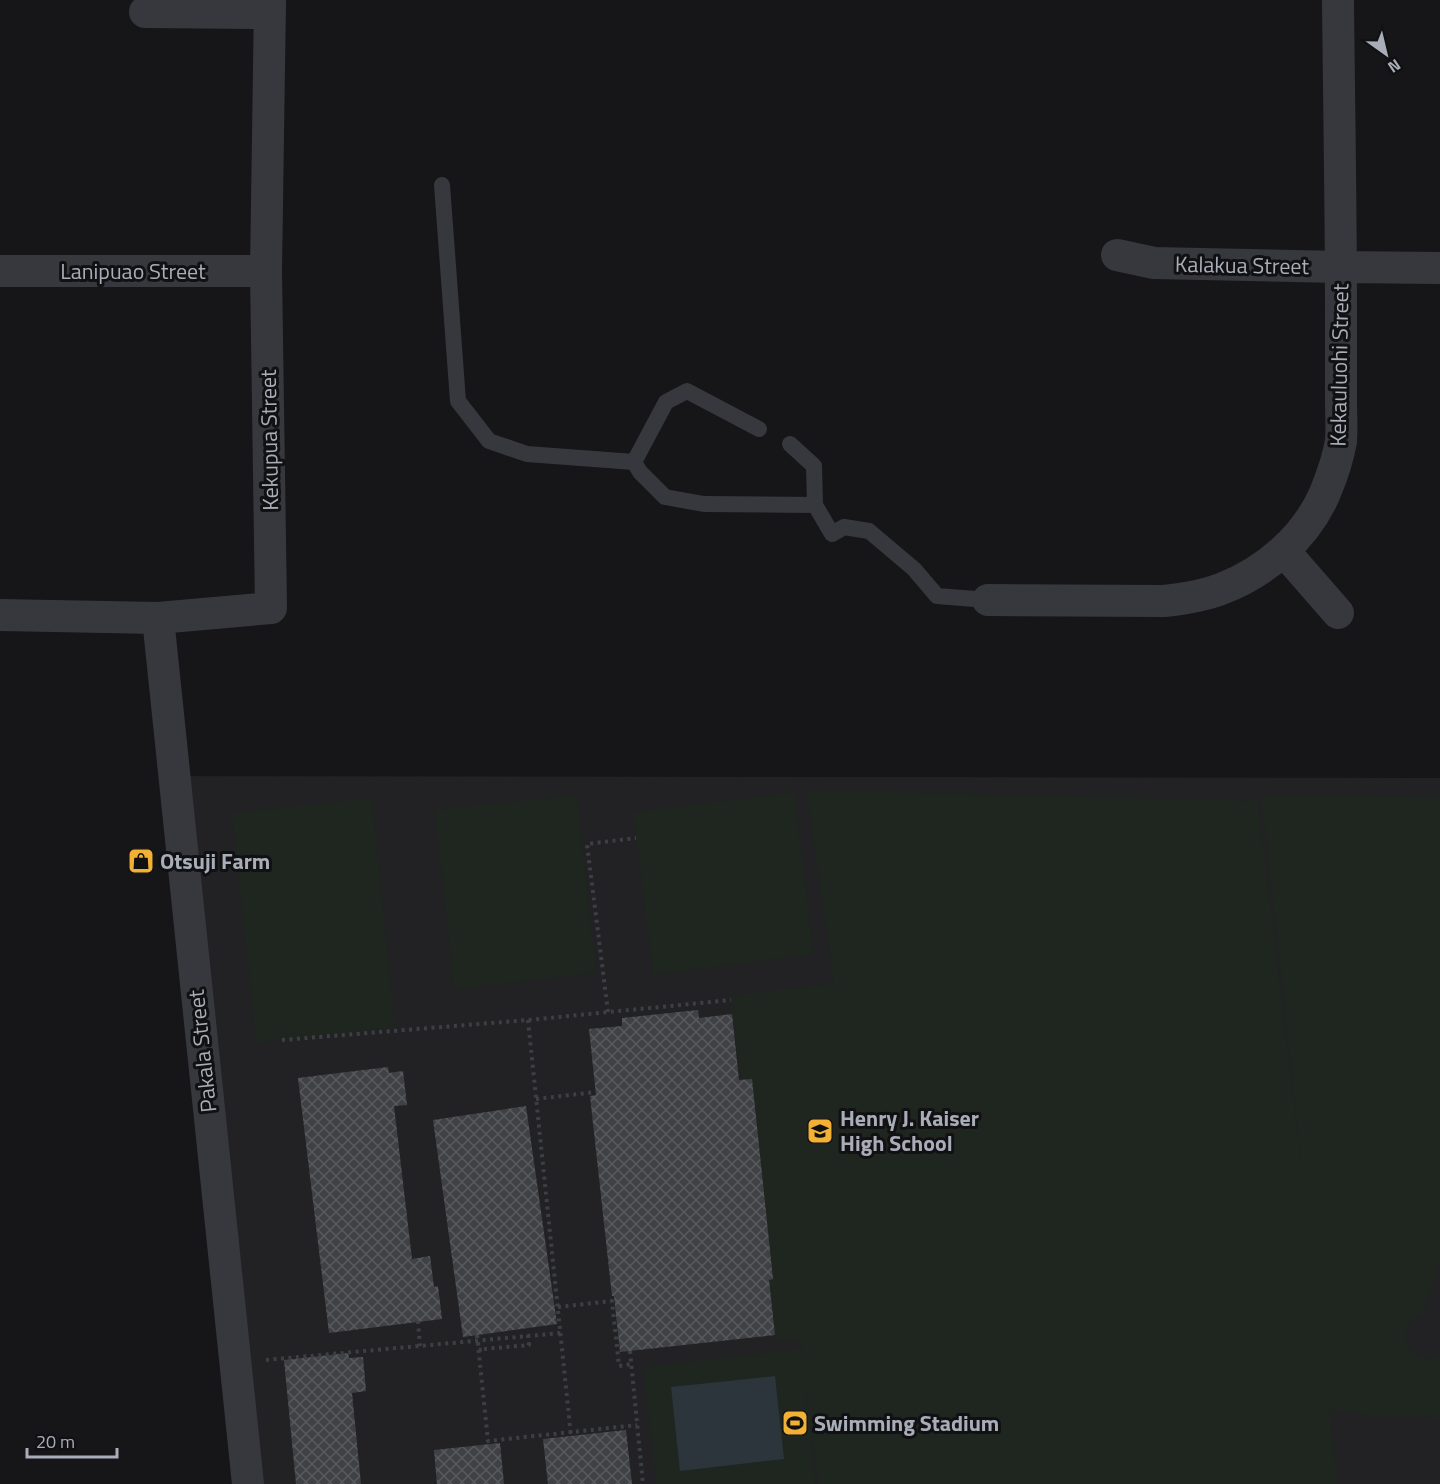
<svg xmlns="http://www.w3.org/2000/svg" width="1440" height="1484" viewBox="0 0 1440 1484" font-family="'Titillium Web',sans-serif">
  <defs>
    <pattern id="building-cross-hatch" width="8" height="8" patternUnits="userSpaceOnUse" patternTransform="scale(1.5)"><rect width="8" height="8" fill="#404145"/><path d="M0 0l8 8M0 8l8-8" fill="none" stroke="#595a5e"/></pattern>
  </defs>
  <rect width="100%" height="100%" fill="#161618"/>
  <path fill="#222225" d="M161,776l1279,2v706h-1202z"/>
  <path fill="#1e261f" d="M806,790l452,11 47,396 -44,-402 179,2v462l-17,55c-2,1 -6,2 -8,4 -22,17 0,51 25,37v65l-9,-3 -65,-2 -37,-6 9,75h-520l-16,-131 14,131h-160l-13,-117 159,-18 -1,-7 -26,-2 -45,-344 104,-13z
    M794,792l20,162 -161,21 -20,-163z
    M577,795l19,178 -142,16 -19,-179z
    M372,798l23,230 -139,15 -24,-230z"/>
  <path fill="#2c353c" d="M775,1376l9,83 -104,12 -9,-84z"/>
  <path fill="url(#building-cross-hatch)" d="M698,1010l1,8 33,-4 7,66 13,-1 21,200 -4,1 6,55 -155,17 -6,-56h-2l-22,-200 6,-1 -7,-66 33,-3v-8z
    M388,1067l1,6 14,-2 4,34 -13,1 18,153 18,-3 4,31 4,-1 4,33 -113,14 -31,-255z
    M526,1106l31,218 -94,13 -30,-217z
    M348,1353l1,5 14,-1 3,34 -14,2 9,91h-65l-12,-124z
    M626,1430l6,54h-84l-5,-45z
    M500,1443l4,41h-67l-3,-34z"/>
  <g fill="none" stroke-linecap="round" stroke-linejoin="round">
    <path stroke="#3d3f44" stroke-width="4" stroke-dasharray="3 4.5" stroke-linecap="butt" d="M608,1012l-21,-168 49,-6
      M528,1020l43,416
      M282,1040l246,-20 203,-20
      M536,1099l60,-7
      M558,1307l54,-6 7,65 12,-2
      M418,1321l2,25
      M477,1335l11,106 149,-16
      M484,1349l45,-4 -1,-10
      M630,1351l13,133
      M266,1360l295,-27"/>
    <path stroke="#37383d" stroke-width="16" d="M442,185l16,216 31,40 38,13 107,8
      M759,429l-72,-38 -21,11 -32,60 6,10 25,25 39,7 111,1 -1,-39 -24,-22
      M815,505l17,29 12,-7 25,4 45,38 23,27 51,4"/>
    <path stroke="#37383d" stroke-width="32" d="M145,12l125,1
      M1117,255l37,8 187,4 99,1
      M0,271h266
      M1284,551l54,62
      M988,600l176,1c19,-2 39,-5 57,-12 45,-17 85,-52 104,-96 7,-17 13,-34 16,-52 1,-14 0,-28 0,-41 0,-29 0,-58 0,-87 0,-104 -2,-209 -3,-313
      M0,615l158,3 113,-10 -5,-337 4,-271
      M158,618l90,866"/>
    <path stroke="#3d3f44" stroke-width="4" stroke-dasharray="3 4.5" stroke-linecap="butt" d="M477,1335l2,15 5,-1"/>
  </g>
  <defs>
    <g id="shop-square" transform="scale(1.35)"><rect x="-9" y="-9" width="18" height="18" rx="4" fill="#f2b134" stroke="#111113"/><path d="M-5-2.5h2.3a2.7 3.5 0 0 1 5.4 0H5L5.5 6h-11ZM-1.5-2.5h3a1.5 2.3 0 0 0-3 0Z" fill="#111"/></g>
    <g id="school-square" transform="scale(1.35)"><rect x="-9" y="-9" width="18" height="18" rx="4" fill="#f2b134" stroke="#111113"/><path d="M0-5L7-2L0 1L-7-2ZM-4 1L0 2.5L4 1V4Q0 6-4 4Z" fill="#111"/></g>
    <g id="stadium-square" transform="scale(1.35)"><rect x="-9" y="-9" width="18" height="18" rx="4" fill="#f2b134" stroke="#111113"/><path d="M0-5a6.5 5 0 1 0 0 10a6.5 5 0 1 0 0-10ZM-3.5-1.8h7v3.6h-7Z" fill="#111"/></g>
  </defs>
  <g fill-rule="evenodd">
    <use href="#shop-square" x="141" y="861"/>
    <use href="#school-square" x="820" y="1131"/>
    <use href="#stadium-square" x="795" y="1423"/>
  </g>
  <g text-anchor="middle" stroke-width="6" stroke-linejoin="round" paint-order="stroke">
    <g font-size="22" fill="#a8adb8" stroke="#111113">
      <text transform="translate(1242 265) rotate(1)" y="8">Kalakua Street</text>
      <text x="133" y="279">Lanipuao Street</text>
      <text transform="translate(1339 365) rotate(-89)" y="8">Kekauluohi Street</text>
      <text transform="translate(269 440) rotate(-91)" y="8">Kekupua Street</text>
      <text transform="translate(202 1051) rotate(-96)" y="8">Pakala Street</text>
    </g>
    <g font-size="22" font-weight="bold" fill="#a8adb8" stroke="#111113" text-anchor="start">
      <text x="160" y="869">Otsuji Farm</text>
      <text x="840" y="1126">Henry J. Kaiser<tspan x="840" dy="25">High School</tspan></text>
      <text x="814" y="1431">Swimming Stadium</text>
    </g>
  </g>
  <g transform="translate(1386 54) rotate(146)" stroke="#111113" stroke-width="4.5" paint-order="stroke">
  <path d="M0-4.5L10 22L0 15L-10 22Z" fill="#a8adb8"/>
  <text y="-9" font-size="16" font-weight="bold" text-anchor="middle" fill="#a8adb8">N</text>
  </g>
  <path d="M27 1448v9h90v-9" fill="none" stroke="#a8adb8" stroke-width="3"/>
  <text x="36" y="1448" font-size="18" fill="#a8adb8" stroke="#111113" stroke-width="4.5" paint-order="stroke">20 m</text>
</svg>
